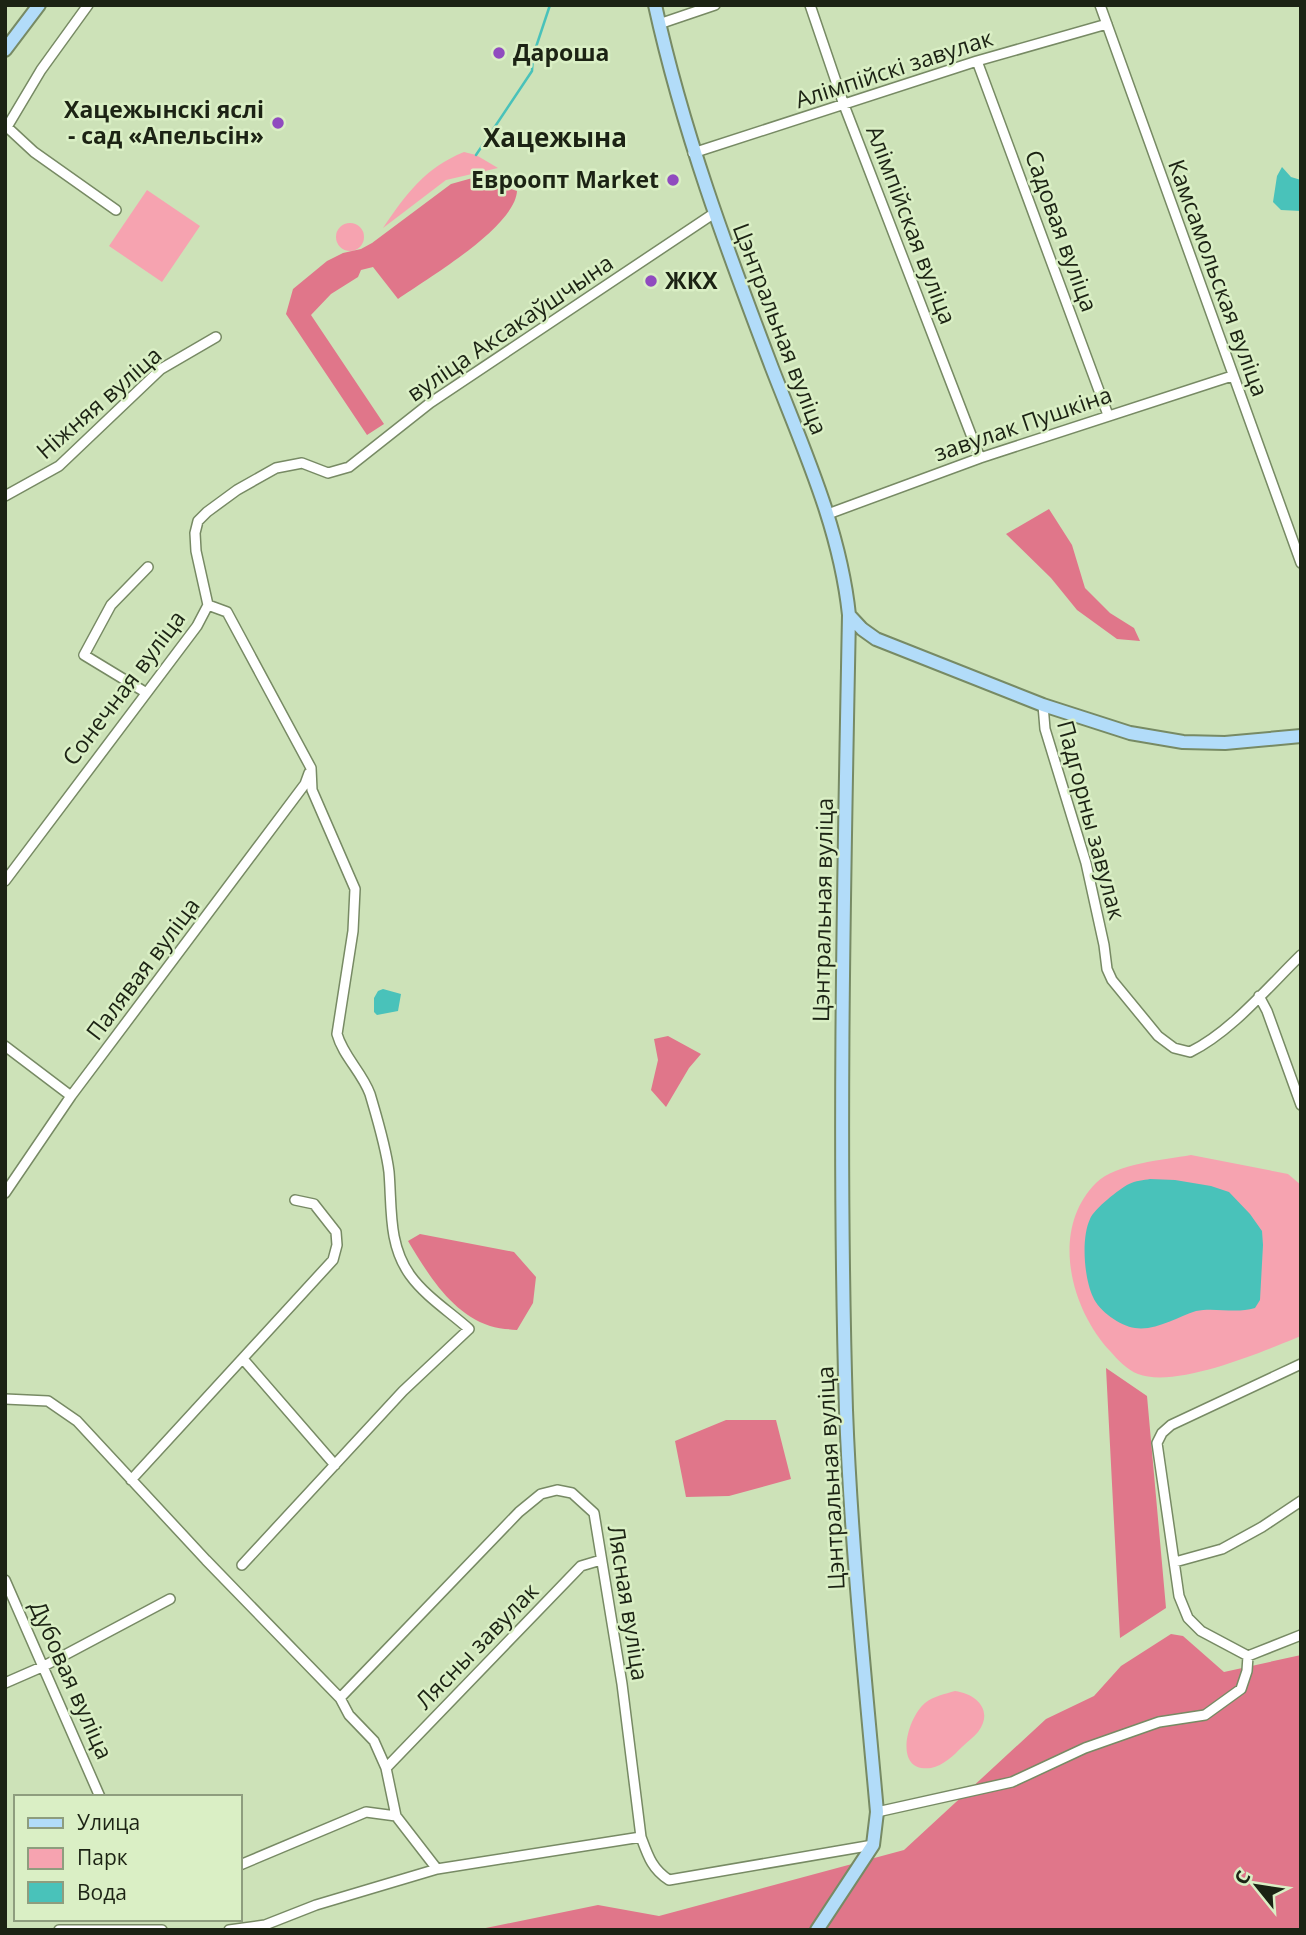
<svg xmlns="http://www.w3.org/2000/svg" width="1306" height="1935" viewBox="0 0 1306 1935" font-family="'Open Sans',sans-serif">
  <rect width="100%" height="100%" fill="#cde2b8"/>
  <path fill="#f6a3b0" d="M464,152l12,3 22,13 -52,12 -63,48c23,-34 42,-60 81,-76z
    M147,190l53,36 -38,56 -53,-36z
    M336 237a14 14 0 1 1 28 0a14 14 0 1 1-28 0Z
    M1191,1155l97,19 13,11v151c-37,15 -125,53 -163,38 -11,-4 -21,-15 -28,-23 -40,-43 -60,-122 -14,-168 20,-20 68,-23 95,-28z
    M955,1691c22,3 39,20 23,41 -4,5 -11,10 -16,15 -8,8 -19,19 -31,21 -39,5 -24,-50 -6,-65 9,-7 20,-9 30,-12z"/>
  <path fill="#e0768a" d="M476,177l41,14c-2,36 -89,87 -119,108l-25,-32 -12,3 -3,7 -27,17 -20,21 73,109 -17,11 -81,-121 7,-25 34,-28 16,-8 18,-4 11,-6 79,-59z
    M1049,509l23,36 13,43 25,25 24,15 6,13 -23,-2 -40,-29 -26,-32 -45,-44z
    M668,1036l33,18 -12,14 -23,39 -15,-17 7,-30 -4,-21z
    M420,1234l94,18 22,25 -3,26 -16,27c-8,-1 -19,-1 -27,-4 -39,-13 -62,-52 -82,-85z
    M1106,1368l41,28 19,212 -46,30z
    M726,1420h50l15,59 -62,17 -43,1 -11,-56z
    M1171,1634l12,2 41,36 77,-17v275h-825l122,-25 61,11 245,-66 142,-131 48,-23 27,-30z"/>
  <path fill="#49c2ba" d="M1282,167l9,10 10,3v31l-20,-1 -8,-8 4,-26z
    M383,989l18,5 -3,17 -21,4 -3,-3v-14l4,-7z
    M1150,1179l25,1 36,6 18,6 21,22 12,17 1,14 -3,55 -5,8c-20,6 -40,-1 -59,3 -19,6 -40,20 -61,17 -15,-2 -36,-17 -42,-31 -9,-19 -12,-59 -3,-78 4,-10 29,-30 39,-35 6,-3 15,-4 21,-5z"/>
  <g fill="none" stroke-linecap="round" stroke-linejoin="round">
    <path stroke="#49c2ba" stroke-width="2.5" d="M476,155l56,-84 1,-15 17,-51"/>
    <g stroke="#778a64" stroke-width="12">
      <path id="street" d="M88,5l-47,65 -34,57 27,25 82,58
        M810,5l34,100 136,353
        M1100,5l201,558
        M659,24l56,-19
        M977,61l131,354
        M693,153l284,-92 130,-37
        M5,496l54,-30 102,-97 55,-32
        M828,514l152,-56 252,-82
        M208,605l19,7 84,156 1,22 43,99 -2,42 -16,103c6,22 25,38 33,60 7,24 16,53 19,78 3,36 -1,72 21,103 15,21 40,37 59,54l-66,62 -161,174
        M145,692l-61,-37 27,-50 37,-38
        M1043,705l2,24 41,134 18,82 3,24 5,11 46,56 16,12 16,4c41,-20 78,-65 111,-97
        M5,881l192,-255 11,-21 -12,-54 -1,-18 3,-12 9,-9 30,-22 39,-22 26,-5 26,10 21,-6 81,-64 283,-189
        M1259,996l8,15 34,94
        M5,1046l66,50
        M5,1193l66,-97 234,-312 4,-11
        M243,1359l92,106
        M1301,1364l-130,61 -9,8 -5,10 22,153 9,22 13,13 47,25 53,-21
        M5,1399l43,2 29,20 129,139 134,138 9,17 25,26 12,27 10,48 41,53
        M131,1480l202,-220 4,-15 -1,-13 -22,-28 -19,-4
        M1175,1562l47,-13 40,-22 39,-26
        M5,1580l95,217
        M5,1683l39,-17 126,-67
        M340,1698l179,-186 22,-18 16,-4 15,3 22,20 28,171 19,153c7,19 11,32 28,43l204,-35
        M386,1768l195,-202 20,-6
        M877,1812l135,-30 73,-34 74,-26 46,-7 36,-26 6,-18 1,-15
        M240,1865l126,-53 30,4
        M59,1930h103
        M229,1930l36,-5 51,-20 121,-36 204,-32"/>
    </g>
    <g stroke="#778a64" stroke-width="16">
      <path id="secondary" d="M655,5c28,127 71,242 117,363 31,80 68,160 77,247 -5,265 -11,530 -3,795 5,134 19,268 31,402l-4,33 -56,85
        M5,50l34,-45
        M849,615l13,14 14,10 167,66 87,28 53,9 42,1 76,-7"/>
    </g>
    <use href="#street" stroke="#fff" stroke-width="9"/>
    <use href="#secondary" stroke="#b2dcf9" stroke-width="12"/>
  </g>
  <g fill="#904bbf" stroke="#daefc5" stroke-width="2.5">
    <circle cx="499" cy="53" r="7"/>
    <circle cx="278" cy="123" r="7"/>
    <circle cx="673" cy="180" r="7"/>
    <circle cx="651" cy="281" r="7"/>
  </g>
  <g text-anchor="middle" stroke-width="5" stroke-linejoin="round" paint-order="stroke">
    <g font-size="23" font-weight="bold" fill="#1c2314" stroke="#daefc5" text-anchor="start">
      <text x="513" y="61">Дароша</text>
      <text x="264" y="118" text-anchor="end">Хацежынскі яслі<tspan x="264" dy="26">- сад «Апельсін»</tspan></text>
      <text x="659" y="188" text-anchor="end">Евроопт Market</text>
      <text x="665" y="289">ЖКХ</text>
    </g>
    <g font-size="23" fill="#1c2314" stroke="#daefc5">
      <text transform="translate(894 69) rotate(-18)" y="8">Алімпійскі завулак</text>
      <text transform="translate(911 225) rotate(69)" y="8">Алімпійская вуліца</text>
      <text transform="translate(1061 231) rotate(70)" y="8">Садовая вуліца</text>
      <text transform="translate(1218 278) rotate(70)" y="8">Камсамольская вуліца</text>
      <text transform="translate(510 328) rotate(-34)" y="8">вуліца Аксакаўшчына</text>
      <text transform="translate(780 329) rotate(69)" y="8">Цэнтральная вуліца</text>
      <text transform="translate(99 403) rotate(-41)" y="8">Ніжняя вуліца</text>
      <text transform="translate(1023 424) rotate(-19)" y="8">завулак Пушкіна</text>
      <text transform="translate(124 688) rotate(-53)" y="8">Сонечная вуліца</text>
      <text transform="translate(1091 820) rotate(75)" y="8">Падгорны завулак</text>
      <text transform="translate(823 910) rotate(-89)" y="8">Цэнтральная вуліца</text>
      <text transform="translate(143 969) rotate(-53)" y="8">Палявая вуліца</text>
      <text transform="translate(831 1478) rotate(-93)" y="8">Цэнтральная вуліца</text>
      <text transform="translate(628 1603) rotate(81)" y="8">Лясная вуліца</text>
      <text transform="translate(477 1646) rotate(-46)" y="8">Лясны завулак</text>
      <text transform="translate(71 1680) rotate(66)" y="8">Дубовая вуліца</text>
    </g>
    <g font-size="26" font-weight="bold" fill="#1c2314" stroke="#daefc5">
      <text x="555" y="147">Хацежына</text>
    </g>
  </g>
  <rect width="1306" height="1935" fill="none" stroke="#1c2314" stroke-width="14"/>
  <rect x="14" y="1795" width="228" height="126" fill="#daefc5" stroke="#8e9d7e" stroke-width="2"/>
  <rect x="28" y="1818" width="35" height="10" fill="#b2dcf9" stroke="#8e9d7e" stroke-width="2"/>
  <text x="77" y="1830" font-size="21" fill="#1c2314">Улица</text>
  <rect x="28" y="1848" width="35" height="21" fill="#f6a3b0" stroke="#8e9d7e" stroke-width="2"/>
  <text x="77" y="1865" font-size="21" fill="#1c2314">Парк</text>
  <rect x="28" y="1882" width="35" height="21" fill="#49c2ba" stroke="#8e9d7e" stroke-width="2"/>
  <text x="77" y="1900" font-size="21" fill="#1c2314">Вода</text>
  <g transform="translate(1257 1886) rotate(300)" stroke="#daefc5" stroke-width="5" paint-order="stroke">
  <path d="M0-5L12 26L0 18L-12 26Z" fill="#1c2314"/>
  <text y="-10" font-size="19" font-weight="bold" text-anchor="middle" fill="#1c2314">С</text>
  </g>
</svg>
